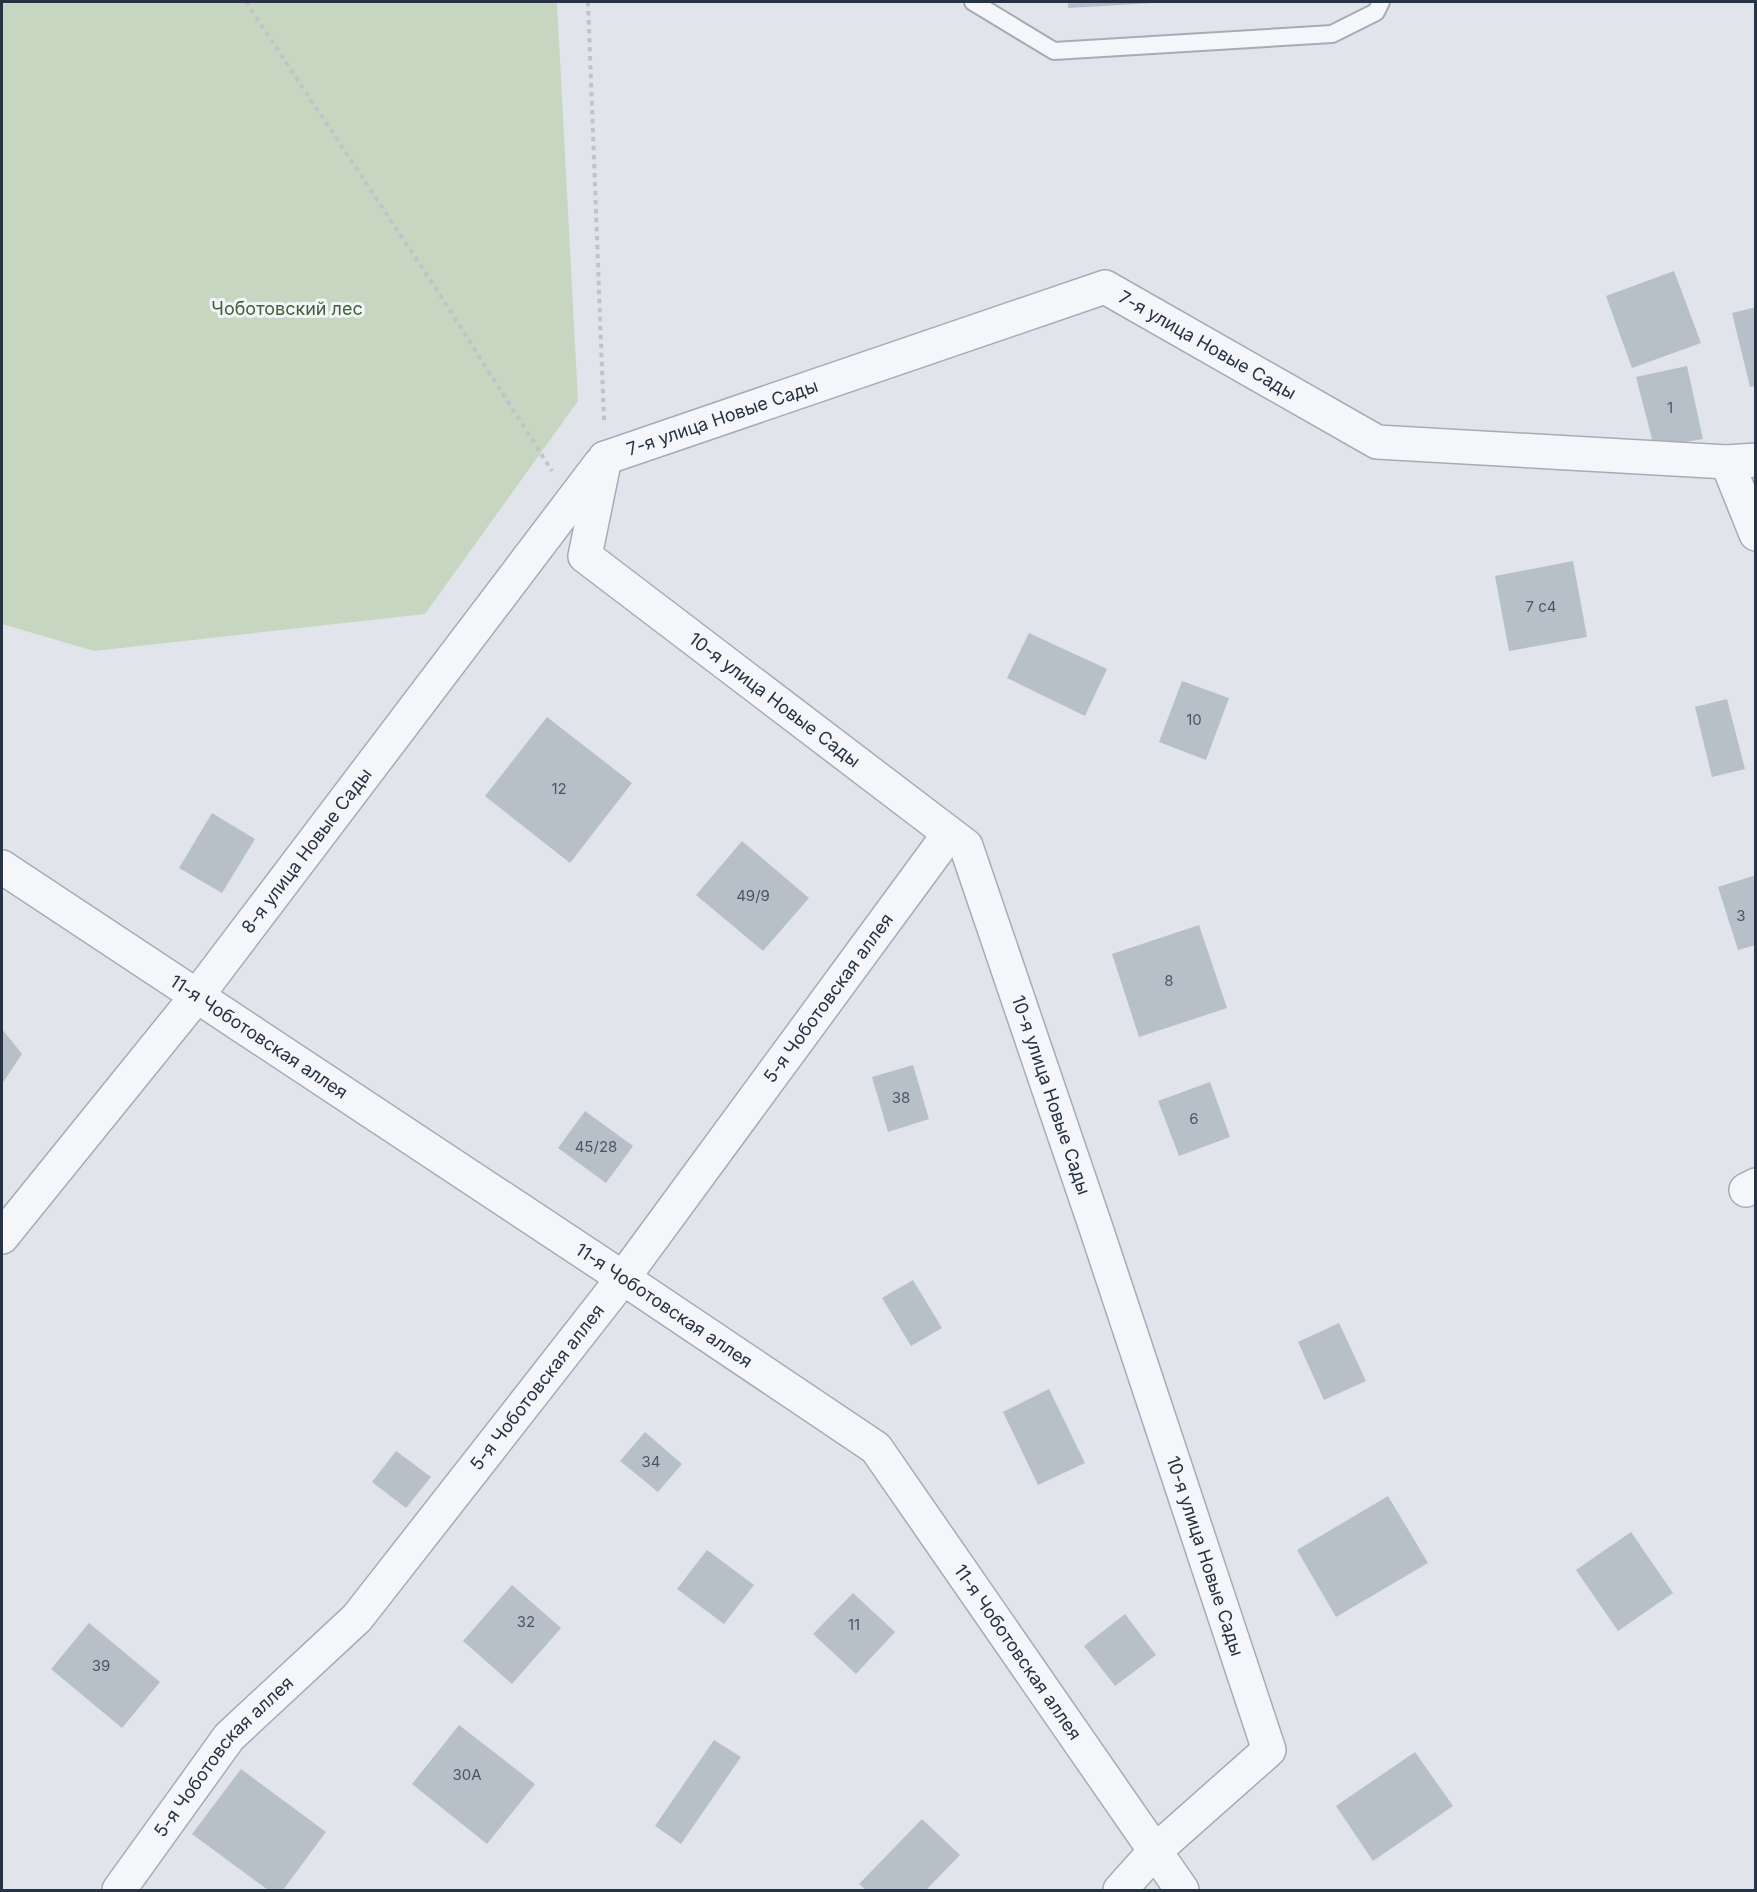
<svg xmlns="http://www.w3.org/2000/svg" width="1757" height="1892" viewBox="0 0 1757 1892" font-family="Inter,sans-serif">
  <rect width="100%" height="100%" fill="#e1e5eb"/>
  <path fill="#c7d6c1" d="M2,2h555l21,399 -153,213 -331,37 -92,-27z"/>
  <path fill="#b7bfc9" d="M1068,2h86v1l-86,5z
    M1674,271l27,72 -69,25 -26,-72z
    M1756,307v79l-6,1 -18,-74z
    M1687,366l16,73 -49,8 -18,-70z
    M1573,561l14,76 -78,14 -14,-75z
    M1029,633l78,36 -22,47 -78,-38z
    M1182,681l47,17 -23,62 -47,-18z
    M1727,699l18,70 -33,8 -17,-70z
    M547,717l85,66 -62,80 -85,-67z
    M212,813l43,26 -33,54 -43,-25z
    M742,841l67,57 -46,53 -67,-56z
    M1756,875v70l-18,5 -20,-63z
    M1199,925l28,83 -88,29 -27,-83z
    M2,1029l20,25 -20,30z
    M913,1065l16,54 -41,13 -16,-55z
    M1210,1082l20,55 -51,19 -21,-55z
    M585,1111l48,35 -27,37 -48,-35z
    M913,1280l29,48 -31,18 -29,-48z
    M1339,1323l27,58 -42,19 -26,-58z
    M1049,1389l36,74 -47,22 -35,-73z
    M645,1432l37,32 -24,28 -38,-31z
    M396,1451l35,26 -25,31 -34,-26z
    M1388,1496l40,67 -92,54 -39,-67z
    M1631,1532l42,61 -55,38 -42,-61z
    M707,1550l47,35 -30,39 -47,-35z
    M512,1585l49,43 -49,56 -49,-43z
    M853,1593l42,39 -39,42 -43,-40z
    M1125,1614l31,41 -41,31 -31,-40z
    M89,1623l71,59 -38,46 -71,-59z
    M459,1725l76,59 -48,60 -75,-60z
    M714,1740l27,17 -60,87 -26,-18z
    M1415,1752l38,54 -80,55 -37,-55z
    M241,1769l85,63 -43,58h-15l-76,-56z
    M922,1819l38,36 -34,35h-60l-7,-6z"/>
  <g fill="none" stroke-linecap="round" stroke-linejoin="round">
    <g stroke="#a5acb6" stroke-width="20">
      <path id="service" d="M973,2l81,49 278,-17 44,-22 5,-10"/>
    </g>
    <g stroke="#a5acb6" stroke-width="36">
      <g id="minor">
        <path id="s1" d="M605,458l-20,98 381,290 130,382 173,522 -114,101 -35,39"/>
        <path id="s2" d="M605,458l500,-171 272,155 350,20 29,-2"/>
        <path d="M1727,462l29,72"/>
        <path id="s3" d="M2,867l621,411 253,170 306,442"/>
        <path d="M1746,1190l10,-5"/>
        <path id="s4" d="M2,1237l194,-240 404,-533"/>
        <path id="s5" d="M119,1890l110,-153 128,-119 266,-340 326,-444"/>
      </g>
    </g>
    <path stroke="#bfc3ca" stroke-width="4" stroke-dasharray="4.5 4.5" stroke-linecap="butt" d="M246,2l189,285 117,184
      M588,2l16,419"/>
    <use href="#service" stroke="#f4f6f9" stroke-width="16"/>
    <use href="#minor" stroke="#f4f6f9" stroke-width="33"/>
  </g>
  <g text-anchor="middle" stroke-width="6" stroke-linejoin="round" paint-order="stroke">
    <g font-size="15" fill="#4b5665">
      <text x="1670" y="413">1</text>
      <text x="1541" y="612">7 с4</text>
      <text x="1194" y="725">10</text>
      <text x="559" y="794">12</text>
      <text x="753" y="901">49/9</text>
      <text x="1741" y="921">3</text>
      <text x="1169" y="986">8</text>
      <text x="901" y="1103">38</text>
      <text x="1194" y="1124">6</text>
      <text x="596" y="1152">45/28</text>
      <text x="651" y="1467">34</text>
      <text x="526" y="1627">32</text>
      <text x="854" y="1630">11</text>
      <text x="101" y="1671">39</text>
      <text x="467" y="1780">30А</text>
    </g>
    <g font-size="18" fill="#3e6233" stroke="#f1f4f8">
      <text x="287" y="315">Чоботовский лес</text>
    </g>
    <g font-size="18" fill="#273344" stroke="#f1f4f8">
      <text dy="6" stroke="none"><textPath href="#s2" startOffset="646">7-я улица Новые Сады</textPath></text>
      <text dy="6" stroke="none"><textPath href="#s2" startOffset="124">7-я улица Новые Сады</textPath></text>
      <text dy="6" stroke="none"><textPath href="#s1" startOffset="338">10-я улица Новые Сады</textPath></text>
      <text dy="6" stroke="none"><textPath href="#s4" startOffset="492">8-я улица Новые Сады</textPath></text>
      <text dy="6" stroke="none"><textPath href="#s5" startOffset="1142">5-я Чоботовская аллея</textPath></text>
      <text dy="6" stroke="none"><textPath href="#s3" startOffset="308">11-я Чоботовская аллея</textPath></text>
      <text dy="6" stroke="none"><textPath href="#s1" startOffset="842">10-я улица Новые Сады</textPath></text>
      <text dy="6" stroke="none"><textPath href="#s3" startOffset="794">11-я Чоботовская аллея</textPath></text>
      <text dy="6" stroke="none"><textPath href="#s5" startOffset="656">5-я Чоботовская аллея</textPath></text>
      <text dy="6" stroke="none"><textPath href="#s1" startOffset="1328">10-я улица Новые Сады</textPath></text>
      <text dy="6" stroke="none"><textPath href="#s3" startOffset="1298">11-я Чоботовская аллея</textPath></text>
      <text dy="6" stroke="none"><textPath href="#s5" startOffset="170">5-я Чоботовская аллея</textPath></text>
    </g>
  </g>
  <rect width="1757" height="1892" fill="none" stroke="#273344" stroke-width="6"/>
</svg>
